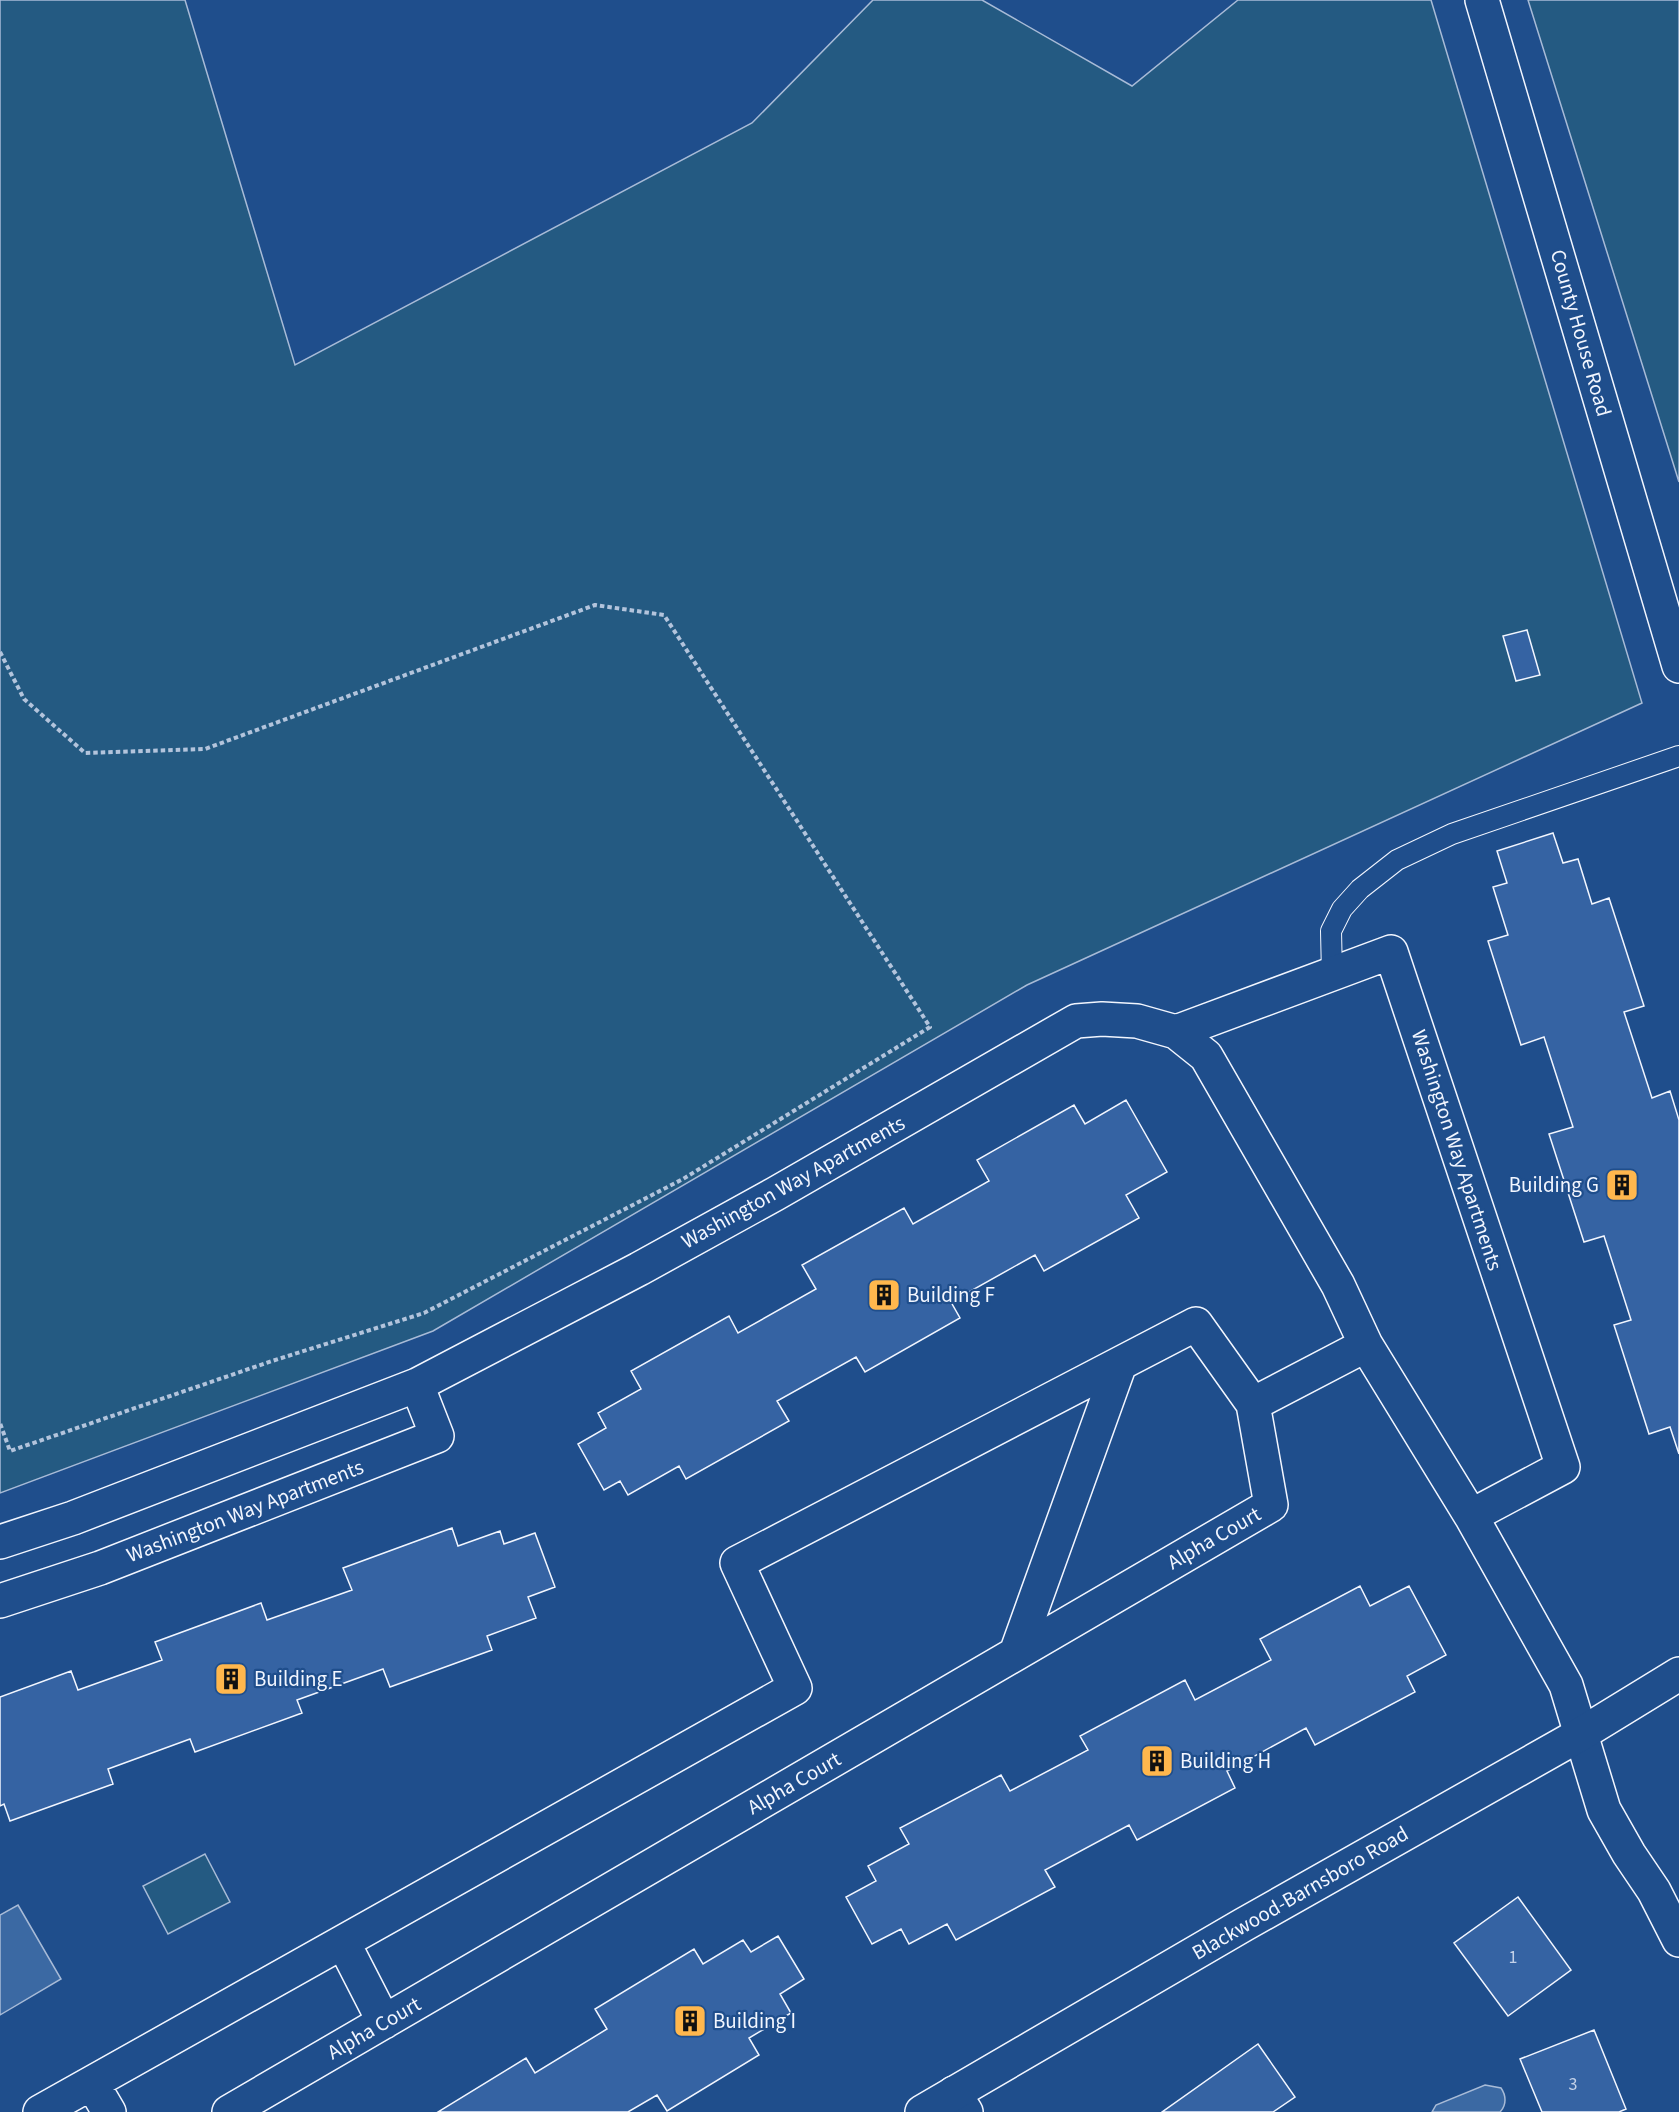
<svg xmlns="http://www.w3.org/2000/svg" width="1679" height="2112" viewBox="0 0 1679 2112" font-family="'Source Sans 3',sans-serif">
  <rect width="100%" height="100%" fill="#1f4e8c"/>
  <path fill="#245a82" stroke="#a8bbd7" stroke-width="1.5" d="M0,0h185l110,365 457,-242 121,-123h109l150,86 106,-86h193l211,703 -615,282 -594,346 -433,162z
    M1528,0h151v482z
    M205,1854l25,48 -62,32 -25,-48z"/>
  <path fill="#3b69a3" stroke="#a8bbd7" stroke-width="1.5" d="M18,1905l43,74 -61,36v-100z
    M1485,2085l16,3c5,7 6,17 -1,24h-68l4,-7z"/>
  <path fill="#3563a3" stroke="#f2f6ff" stroke-width="1.5" d="M1527,630l13,45 -24,6 -13,-45z
    M1553,833l10,30 15,-4 14,45 17,-6 35,108 -20,6 28,86 18,-7 9,29v334l-9,-27 -21,7 -35,-109 17,-5 -27,-84 -20,6 -35,-108 24,-7 -29,-90 -23,8 -33,-104 20,-6 -15,-48 14,-4 -10,-32z
    M1126,1100l41,72 -41,23 13,23 -95,53 -9,-16 -84,47 9,16 -95,54 -9,-15 -79,44 12,20 -103,58 -7,-13 -51,29 -8,-14 -16,9 -26,-46 28,-16 -8,-15 43,-24 -10,-18 98,-55 9,17 78,-44 -14,-24 102,-57 9,16 76,-43 -12,-21 97,-55 11,19z
    M452,1528l6,18 42,-15 4,13 31,-11 20,54 -27,10 8,21 -49,18 5,14 -102,37 -7,-18 -86,31 5,13 -107,39 -5,-13 -82,30 5,15 -103,37 -6,-17 -4,2v-109l71,-26 7,19 84,-30 -7,-18 106,-39 6,17 85,-30 -9,-22z
    M1360,1586l10,20 39,-20 37,69 -39,21 8,16 -100,53 -9,-17 -79,43 8,17 -98,52 -8,-15 -84,45 10,17 -99,53 -9,-16 -38,20 -8,-15 -29,15 -26,-47 30,-16 -8,-15 41,-22 -9,-16 101,-53 9,16 78,-41 -8,-14 105,-56 10,20 76,-40 -11,-21z
    M1518,1897l53,73 -63,46 -54,-73z
    M778,1936l26,43 -24,15 11,19 -42,25 10,17 -92,56 -10,-16 -29,17h-190l88,-54 9,15 72,-44 -12,-20 99,-60 9,15 40,-24 8,12z
    M1594,2030l32,79 -7,3h-77l-22,-53z
    M1258,2044l37,53 -22,15h-111z"/>
  <g fill="none" stroke-linecap="round" stroke-linejoin="round">
    <g stroke="#f2f6ff" stroke-width="22">
      <path id="lane" d="M1332,974l-1,-43 11,-22 18,-20 37,-29 55,-26 227,-78"/>
    </g>
    <g stroke="#f2f6ff" stroke-width="36">
      <path id="street" d="M1176,1032l215,-80 172,515 -92,49
        M1253,1404l113,-59
        M0,1542l73,-24 344,-133 222,-116 136,-75 301,-173 26,-2 35,2 39,11 30,24 132,229 28,60 105,171 95,169 38,125 25,44 25,37 25,49
        M0,1601l100,-33 337,-132 -20,-51
        M1016,1653l104,-289
        M343,1942l41,80
        M92,2083l17,29
        M954,2093l12,19
        M40,2112l755,-424 -58,-125 459,-239 57,80 18,101 -1042,607"/>
    </g>
    <g stroke="#f2f6ff" stroke-width="36">
      <path id="secondary" d="M1482,0l197,666
        M922,2112l321,-187 338,-191 98,-60"/>
    </g>
    <path stroke="#b3c4dc" stroke-width="4" stroke-dasharray="4.5 3" stroke-linecap="butt" d="M0,652l24,47 61,54 120,-4 390,-144 69,10 266,412 -247,152 -259,134 -152,48 -262,90 -10,-28"/>
    <use href="#lane" stroke="#1f4e8c" stroke-width="20"/>
    <use href="#street" stroke="#1f4e8c" stroke-width="33"/>
    <use href="#secondary" stroke="#1f4e8c" stroke-width="33"/>
  </g>
  <defs>
    <g id="building-square" transform="scale(1.725)"><rect x="-9" y="-9" width="18" height="18" rx="4" fill="#ffb74d" stroke="#1f4e8c"/><path d="M-4-6H4V6H1V3H-1V6H-4ZM-2.5-4.3h1.7v1.8h-1.7ZM.8-4.3h1.7v1.8H.8ZM-2.5-1h1.7V.8h-1.7ZM.8-1h1.7V.8H.8Z" fill="#111"/></g>
  </defs>
  <g fill-rule="evenodd">
    <use href="#building-square" x="1622" y="1185"/>
    <use href="#building-square" x="884" y="1295"/>
    <use href="#building-square" x="231" y="1679"/>
    <use href="#building-square" x="1157" y="1761"/>
    <use href="#building-square" x="690" y="2021"/>
  </g>
  <g text-anchor="middle" stroke-width="4.5" stroke-linejoin="round" paint-order="stroke">
    <g font-size="18" fill="#c3d1e8">
      <text x="1513" y="1963">1</text>
      <text x="1573" y="2090">3</text>
    </g>
    <g font-size="21" fill="#f2f6ff" stroke="#1f4e8c">
      <text transform="translate(1581 333) rotate(74)" y="7">County House Road</text>
      <text transform="translate(1457 1150) rotate(72)" y="7">Washington Way Apartments</text>
      <text transform="translate(793 1182) rotate(-29)" y="7">Washington Way Apartments</text>
      <text transform="translate(245 1511) rotate(-21)" y="7">Washington Way Apartments</text>
      <text transform="translate(1214 1538) rotate(-30)" y="7">Alpha Court</text>
      <text transform="translate(794 1783) rotate(-30)" y="7">Alpha Court</text>
      <text transform="translate(1300 1893) rotate(-30)" y="7">Blackwood-Barnsboro Road</text>
      <text transform="translate(374 2028) rotate(-30)" y="7">Alpha Court</text>
    </g>
    <g font-size="21" fill="#f2f6ff" stroke="#1f4e8c" text-anchor="start">
      <text x="1599" y="1192" text-anchor="end">Building G</text>
      <text x="907" y="1302">Building F</text>
      <text x="254" y="1686">Building E</text>
      <text x="1180" y="1768">Building H</text>
      <text x="713" y="2028">Building I</text>
    </g>
  </g>
</svg>
